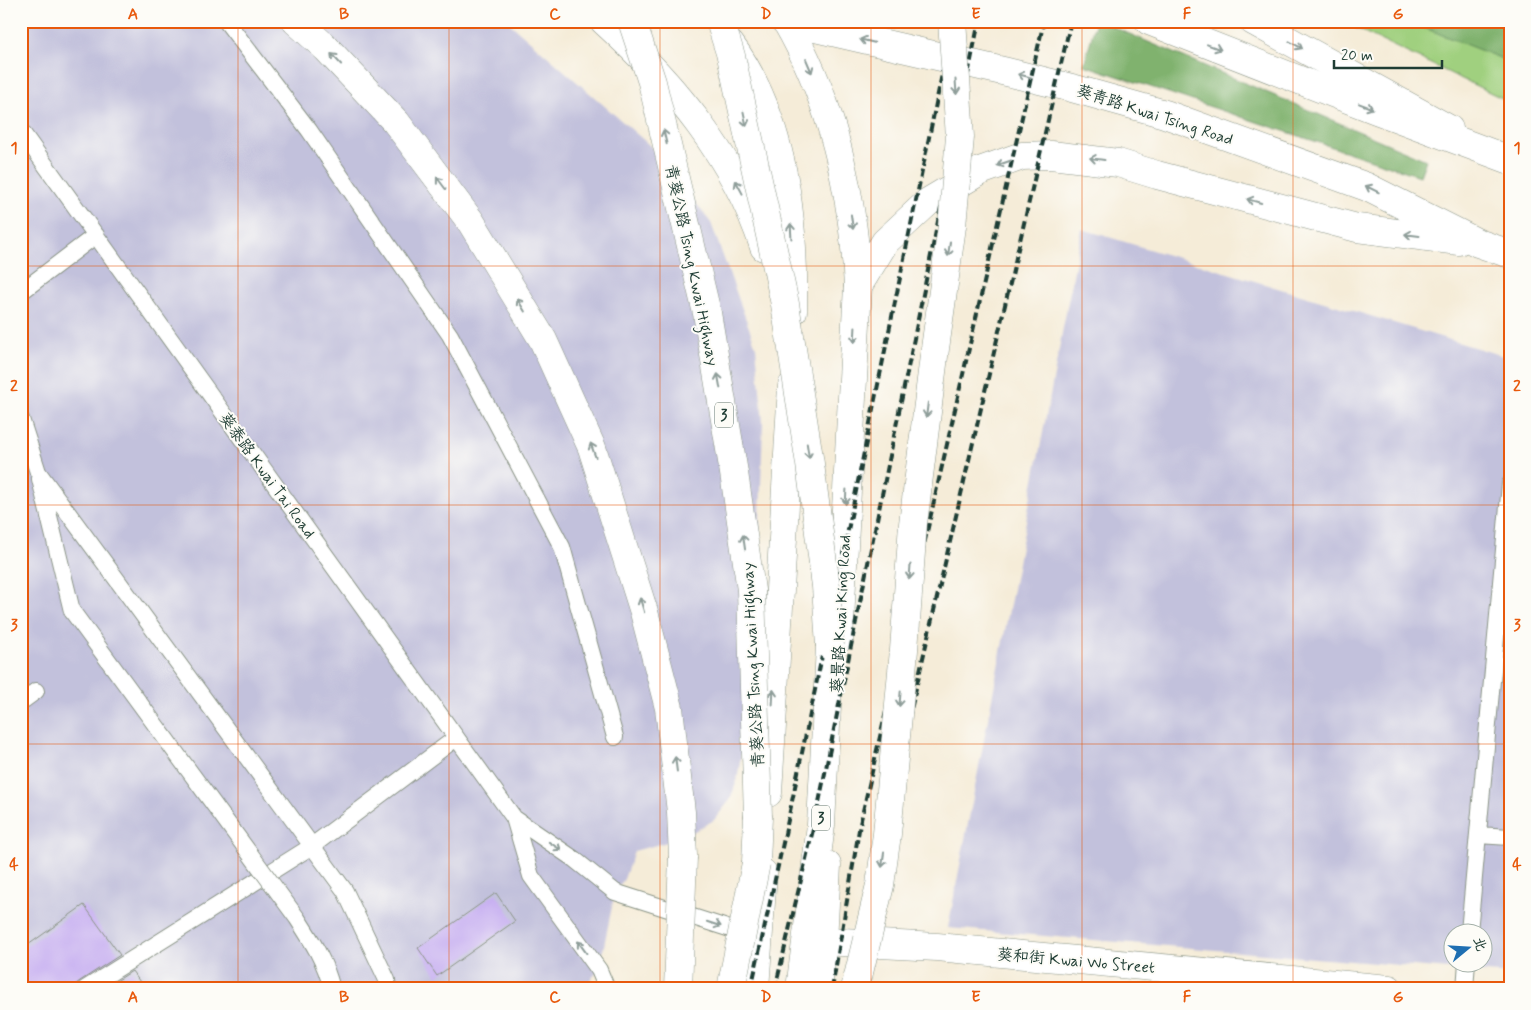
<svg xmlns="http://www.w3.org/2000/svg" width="1531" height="1010" viewBox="0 0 1531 1010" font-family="Mynerve,'LXGW WenKai TC',sans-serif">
  <rect width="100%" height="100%" fill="#fdfcf7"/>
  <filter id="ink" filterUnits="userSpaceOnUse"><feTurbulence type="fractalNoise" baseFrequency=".02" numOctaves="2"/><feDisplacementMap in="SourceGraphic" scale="10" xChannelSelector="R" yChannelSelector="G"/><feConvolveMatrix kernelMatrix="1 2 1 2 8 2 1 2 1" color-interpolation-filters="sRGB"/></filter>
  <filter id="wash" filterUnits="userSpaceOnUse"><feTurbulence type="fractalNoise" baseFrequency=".0096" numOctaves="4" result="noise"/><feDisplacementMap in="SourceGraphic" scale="20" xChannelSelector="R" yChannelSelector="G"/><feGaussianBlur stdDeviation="1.12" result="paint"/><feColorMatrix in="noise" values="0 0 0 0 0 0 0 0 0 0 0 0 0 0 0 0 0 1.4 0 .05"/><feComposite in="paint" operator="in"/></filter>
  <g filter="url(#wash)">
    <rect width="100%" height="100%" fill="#f5ecd8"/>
    <path fill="#c2c1dc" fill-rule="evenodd" d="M21,21h486l140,122 16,16 48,64 45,124 7,75 -5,159 -5,100 -16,99 -7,20 -16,20 -32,18 -48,13 -10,28 -9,13 -16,78 -17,19h-561z
      M1082,229l428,129v616l-562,-46zM1454,932h30v30h-30z"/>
    <path fill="#a0d07f" stroke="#60865a" d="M1341,21h169v81z"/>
    <path fill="#80b26e" stroke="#507851" d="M1096,21h3l327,139 -6,16 -336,-111z
      M1407,21h103v41z"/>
    <g id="blocks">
      <path fill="#c7b0f1" d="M496,893l19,28 -78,55 -19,-28z
        M84,905l36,50 -40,26 -4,3 -1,5h-54v-39z
        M132,971l13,18h-41z"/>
    </g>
  </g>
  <g filter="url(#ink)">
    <use href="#blocks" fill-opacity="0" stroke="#8a9486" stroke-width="1"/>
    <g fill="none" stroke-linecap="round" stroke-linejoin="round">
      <g stroke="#8a9486" stroke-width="18">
        <path id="lane" d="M226,21l83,109 141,205 112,212 53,190
          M21,131l493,687 17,58 68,94 8,19
          M21,292l75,-57
          M21,419l17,53 307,419 42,89 1,9
          M40,479l32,132
          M21,702l15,-11
          M514,818l60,41 41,33 134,43
          M1478,835l32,2
          M1469,932l41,-448
          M85,989l227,-143 144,-108
          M1465,989l2,-27"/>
      </g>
      <g stroke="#8a9486" stroke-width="29">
        <path id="street" d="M823,941l114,6 452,42"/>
      </g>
      <g stroke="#8a9486" stroke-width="29">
        <path id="secondary" d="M604,21c69,63 131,136 160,226
          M1253,21l196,108
          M839,639l19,-353
          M768,793l24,-407
          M755,989l8,-116
          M818,989l5,-48 4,-76"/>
      </g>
      <g stroke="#8a9486" stroke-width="29">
        <path id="primary" d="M785,21l222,51 65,16 93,26 202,73 111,56 32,11
          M786,21c47,81 67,173 72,265
          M1149,21l227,89 134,50
          M730,44c55,74 65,178 63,267
          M858,286l27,-44 43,-40 52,-31 42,-15 29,-1 67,8 39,12 200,53 102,13"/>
      </g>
      <g stroke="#8a9486" stroke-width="29">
        <path id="highway" d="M296,21l30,27 70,74 75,100 72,118 49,108 52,164 25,96 12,104 2,45
          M756,863l2,-46
          M800,989l21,-164 9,-179"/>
      </g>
      <use href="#lane" stroke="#fff" stroke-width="16"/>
      <use href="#street" stroke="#fff" stroke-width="28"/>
      <use href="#secondary" stroke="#fff" stroke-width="28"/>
      <use href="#primary" stroke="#fff" stroke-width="28"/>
      <use href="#highway" stroke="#fff" stroke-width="28"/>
      <path stroke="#1f3d34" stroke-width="4" stroke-dasharray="8 4" stroke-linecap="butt" d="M751,989l39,-178 163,-790
        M775,989l41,-172 163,-796
        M832,989l28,-165 184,-803
        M852,989l31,-159 188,-809"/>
      <g stroke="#8a9486" stroke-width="18" stroke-linecap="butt">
        <path id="lane-bridge" d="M72,611l225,307c15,23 28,43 35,71"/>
      </g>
      <g stroke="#8a9486" stroke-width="29" stroke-linecap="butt">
        <path id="highway-bridge" d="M632,21l20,61 55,231 27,160 17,117 7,227
          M720,21l11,35 54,248 25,160 16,122 4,60
          M678,989l5,-132
          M731,989l25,-126
          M855,989l25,-104 7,-51 17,-184 9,-126 21,-168 18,-130 8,-89 -8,-116"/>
      </g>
      <use href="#lane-bridge" stroke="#fff" stroke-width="16"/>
      <use href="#highway-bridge" stroke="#fff" stroke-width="28"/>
    </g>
    <defs><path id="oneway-shaft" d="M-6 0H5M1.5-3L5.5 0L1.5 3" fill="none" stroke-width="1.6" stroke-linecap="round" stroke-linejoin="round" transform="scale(1.25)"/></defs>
    <g stroke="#8f9e9a">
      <use href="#oneway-shaft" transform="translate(867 41) rotate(-167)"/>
      <use href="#oneway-shaft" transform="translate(1296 45) rotate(29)"/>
      <use href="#oneway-shaft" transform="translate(1214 47) rotate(21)"/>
      <use href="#oneway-shaft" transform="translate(336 59) rotate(-133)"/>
      <use href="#oneway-shaft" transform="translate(809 66) rotate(67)"/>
      <use href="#oneway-shaft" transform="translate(1025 76) rotate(-166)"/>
      <use href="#oneway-shaft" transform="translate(956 87) rotate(86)"/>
      <use href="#oneway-shaft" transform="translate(1366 106) rotate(21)"/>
      <use href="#oneway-shaft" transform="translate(745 119) rotate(78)"/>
      <use href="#oneway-shaft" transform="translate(665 137) rotate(-103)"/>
      <use href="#oneway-shaft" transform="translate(1097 159) rotate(-172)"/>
      <use href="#oneway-shaft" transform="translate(1004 163) rotate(161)"/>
      <use href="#oneway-shaft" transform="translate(441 183) rotate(-127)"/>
      <use href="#oneway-shaft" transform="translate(739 187) rotate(-118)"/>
      <use href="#oneway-shaft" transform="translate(1372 189) rotate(-154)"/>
      <use href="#oneway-shaft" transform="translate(1254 201) rotate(-165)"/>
      <use href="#oneway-shaft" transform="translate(852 222) rotate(82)"/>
      <use href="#oneway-shaft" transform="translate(791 231) rotate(-93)"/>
      <use href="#oneway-shaft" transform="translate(1412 235) rotate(-173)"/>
      <use href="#oneway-shaft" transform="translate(949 249) rotate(98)"/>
      <use href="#oneway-shaft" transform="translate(521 305) rotate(-121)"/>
      <use href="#oneway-shaft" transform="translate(855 335) rotate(93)"/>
      <use href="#oneway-shaft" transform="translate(719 381) rotate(-100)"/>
      <use href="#oneway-shaft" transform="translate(927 410) rotate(97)"/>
      <use href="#oneway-shaft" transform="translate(593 450) rotate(-110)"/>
      <use href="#oneway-shaft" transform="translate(808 451) rotate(81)"/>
      <use href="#oneway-shaft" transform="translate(846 497) rotate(93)"/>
      <use href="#oneway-shaft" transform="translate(744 542) rotate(-98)"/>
      <use href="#oneway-shaft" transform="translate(910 572) rotate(94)"/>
      <use href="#oneway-shaft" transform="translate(642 605) rotate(-107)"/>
      <use href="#oneway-shaft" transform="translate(773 697) rotate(-87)"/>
      <use href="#oneway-shaft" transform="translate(900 699) rotate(95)"/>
      <use href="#oneway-shaft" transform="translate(676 764) rotate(-97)"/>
      <use href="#oneway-shaft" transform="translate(555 846) rotate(34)"/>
      <use href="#oneway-shaft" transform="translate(883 860) rotate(98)"/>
      <use href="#oneway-shaft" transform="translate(714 924) rotate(18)"/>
      <use href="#oneway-shaft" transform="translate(582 947) rotate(-126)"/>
    </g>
  </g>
  <path fill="none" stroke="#e8590c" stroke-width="1" stroke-opacity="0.55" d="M238,21v968M449,21v968M660,21v968M871,21v968M1082,21v968M1293,21v968M21,266h1489M21,505h1489M21,744h1489"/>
  <g text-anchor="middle" stroke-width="4" stroke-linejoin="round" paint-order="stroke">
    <g fill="#fdfcf7" stroke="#62766e" stroke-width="1">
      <rect x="715" y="402.5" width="18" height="25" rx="4"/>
      <rect x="812" y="805.5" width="18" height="25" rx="4"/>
    </g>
    <g font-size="15" font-weight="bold" fill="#1f3d34">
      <text x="724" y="420">3</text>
      <text x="821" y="823">3</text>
    </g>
    <g font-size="16" fill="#1f3d34" stroke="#fdfcf7">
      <text transform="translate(1155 114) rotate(18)" y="6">葵青路 Kwai Tsing Road</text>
      <text transform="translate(693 265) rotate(78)" y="6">青葵公路 Tsing Kwai Highway</text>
      <text transform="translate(268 475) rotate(54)" y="6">葵泰路 Kwai Tai Road</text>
      <text transform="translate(840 614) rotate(-87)" y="6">葵景路 Kwai King Road</text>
      <text transform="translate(752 665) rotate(-93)" y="6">青葵公路 Tsing Kwai Highway</text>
      <text transform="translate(1076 960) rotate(5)" y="6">葵和街 Kwai Wo Street</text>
    </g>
  </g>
  <rect width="1531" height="1010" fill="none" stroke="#fdfcf7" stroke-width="55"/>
  <g transform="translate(1468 948) rotate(72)"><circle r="24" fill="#fdfcf7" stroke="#a4b0a9"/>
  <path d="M0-4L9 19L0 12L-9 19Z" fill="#1f6fb2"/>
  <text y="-8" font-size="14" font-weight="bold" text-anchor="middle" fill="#1f3d34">北</text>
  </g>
  <path d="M1334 60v8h108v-8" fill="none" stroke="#1f3d34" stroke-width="2.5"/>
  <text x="1341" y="60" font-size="15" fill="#1f3d34" stroke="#fdfcf7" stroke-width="4" paint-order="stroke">20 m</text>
  <rect x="28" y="28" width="1476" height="954" fill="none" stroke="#e8590c" stroke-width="2"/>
  <g font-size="16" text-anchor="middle" font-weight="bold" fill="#e8590c">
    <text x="133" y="19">A</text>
    <text x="344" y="19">B</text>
    <text x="555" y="19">C</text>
    <text x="766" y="19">D</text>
    <text x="976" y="19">E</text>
    <text x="1187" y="19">F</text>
    <text x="1398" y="19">G</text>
    <text x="14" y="153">1</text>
    <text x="1517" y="153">1</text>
    <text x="14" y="391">2</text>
    <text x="1517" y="391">2</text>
    <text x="14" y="630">3</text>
    <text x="1517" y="630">3</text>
    <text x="14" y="869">4</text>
    <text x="1517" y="869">4</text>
    <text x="133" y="1002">A</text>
    <text x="344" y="1002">B</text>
    <text x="555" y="1002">C</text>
    <text x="766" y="1002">D</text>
    <text x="976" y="1002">E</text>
    <text x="1187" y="1002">F</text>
    <text x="1398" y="1002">G</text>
  </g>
</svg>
